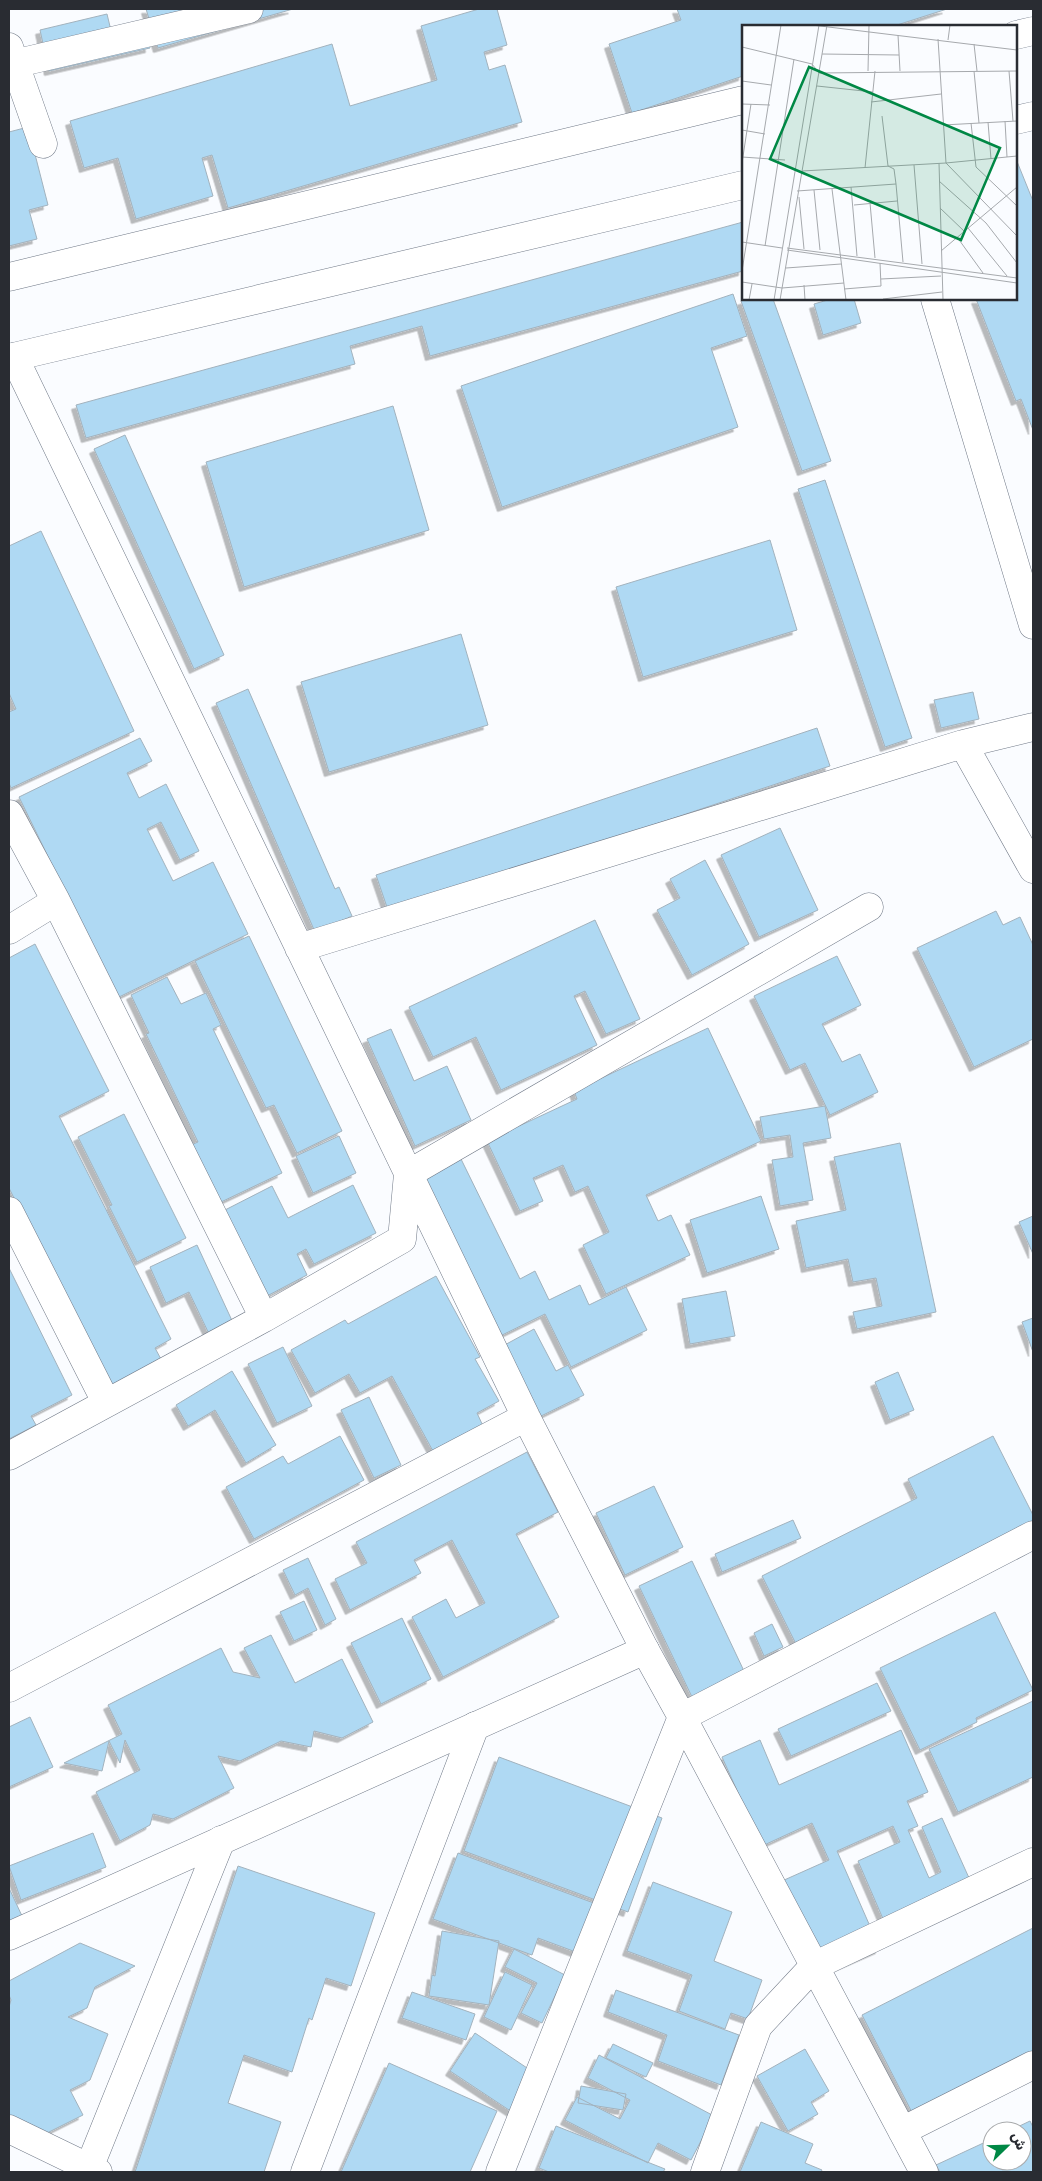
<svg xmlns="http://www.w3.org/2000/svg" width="1042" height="2181" viewBox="0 0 1042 2181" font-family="Rubik,'Noto Sans Arabic',sans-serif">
  <defs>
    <filter id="shadow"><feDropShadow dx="-4.5" dy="4.5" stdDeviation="0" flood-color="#0004"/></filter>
  </defs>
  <rect width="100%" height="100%" fill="#fafcff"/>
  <path fill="#afd9f3" stroke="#a2b2bd" filter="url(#shadow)" d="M146,9h147l-135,39z
    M479,9h18l10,36 -23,7 5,18 16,-5 17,57 -294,86 -16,-53 -10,3 11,38 -77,23 -18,-61 -34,10 -14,-47 262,-77 18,62 87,-26 -16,-54z
    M677,9h270l-53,17h-151v50l-111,37 -23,-69 72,-24z
    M107,14l7,29 34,-7 2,12 -101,23 -9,-41z
    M28,127l20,78 -19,5 8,29 -28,7v-114z
    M1016,159l17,42v229l-12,-31 -5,2 -40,-102h40z
    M743,222v49l-313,85 -8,-30 -72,20 5,18 -269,74 -10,-33z
    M733,294l14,42 -36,12 27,79 -236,80 -41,-121z
    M748,299h25l58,162 -29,10 -61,-170z
    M831,299h23l7,24 -38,12 -9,-31z
    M393,406l36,124 -185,57 -38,-125z
    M125,435l99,220 -30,14 -100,-220z
    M825,480l87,258 -27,9 -87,-258z
    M41,531l93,200 -123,57 -2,-5v-71l7,-3 -7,-16v-147z
    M770,540l27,90 -154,47 -27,-90z
    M461,634l27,91 -159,47 -28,-90z
    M248,689l87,200 4,-2 13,29 -37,16 -99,-229z
    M973,692l6,27 -38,9 -7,-28z
    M817,728l13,38 -441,147 -13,-38z
    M140,738l12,23 -25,12 12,25 27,-14 33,67 -19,9 -19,-38 -14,7 26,52 40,-19 35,72 -131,64 -98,-201z
    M780,828l38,82 -59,27 -38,-82z
    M705,860l44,84 -57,31 -35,-65 23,-12 -10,-19z
    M996,911l7,14 17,-8 13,28v94l-59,28 -57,-119z
    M595,920l45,99 -34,15 -21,-43 -11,5 23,49 -96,45 -25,-53 -43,20 -24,-50z
    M249,936l93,195 -45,22 -23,-48 -8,3 -71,-147z
    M35,944l74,147 -50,25 112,223 -16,9 7,13 -53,27 -100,-200v-230z
    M837,956l24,49 -39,19 20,38 18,-8 18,38 -48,23 -25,-52 -15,7 -36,-74z
    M167,977l14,27 25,-11 15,32 -8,4 69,144 -63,30 -28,-58 7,-3 -52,-108 3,-1 -18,-38z
    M708,1028l53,113 -115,54 12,26 13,-6 19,40 -84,39 -23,-49 26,-13 -21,-46 -13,6 -12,-27 -30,13 10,23 -23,10 -33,-70 90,-42 -3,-8z
    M391,1029l23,52 33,-15 24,54 -56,26 -48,-107z
    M825,1106l6,32 -28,5 10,57 -33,6 -8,-46 21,-3 -3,-22 -26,4 -4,-22z
    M124,1114l62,124 -49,24 -28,-56 3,-1 -34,-68z
    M339,1136l17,37 -43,20 -17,-37z
    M900,1143l36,169 -79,17 -4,-17 29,-6 -6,-28 -23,4 -5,-23 -42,9 -10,-47 50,-11 -12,-53z
    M461,1159l59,120 15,-8 14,29 31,-15 9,20 37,-18 21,43 -76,37 -26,-53 -53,26 -76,-159z
    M353,1185l23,48 -62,31 -8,-15 -9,5 10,21 -40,21 -42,-86 47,-24 16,32z
    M761,1196l18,53 -72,24 -17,-53z
    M1033,1216v38l-14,-32z
    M197,1245l38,82 -24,11 -22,-46 -23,11 -16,-36z
    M9,1268l63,127 -41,21 5,9 -27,14z
    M436,1276l44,81 -5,2 24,42 -22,12 6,13 -49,27 -42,-77 -32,17 -11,-19 -34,19 -24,-43 54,-30 3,4z
    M726,1291l9,45 -45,8 -8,-45z
    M1033,1318v34l-11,-30z
    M534,1329l22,42 12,-6 16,30 -47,23 -36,-71z
    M283,1347l29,59 -35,17 -29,-59z
    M232,1371l44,74 -30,18 -31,-53 -27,16 -12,-21z
    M898,1372l16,38 -24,10 -15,-38z
    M369,1397l32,68 -27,13 -33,-68z
    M340,1436l24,44 -110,59 -28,-52 57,-31 5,8z
    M993,1436l40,79v18l-236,113 -35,-70 155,-78 -9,-19z
    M527,1452l31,60 -42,22 43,83 -116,60 -31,-60 34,-18 10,19 29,-15 -33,-63 -38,20 7,13 -71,37 -15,-31 32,-16 -11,-21z
    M654,1486l29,61 -58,28 -29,-62z
    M793,1520l8,18 -79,34 -7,-18z
    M308,1558l28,61 -11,6 -17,-37 -13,7 -12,-25z
    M692,1561l52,110 -52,26 -53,-111z
    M304,1601l13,29 -23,11 -14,-29z
    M995,1612l38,78 -57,28 1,4 -57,28 -40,-82z
    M402,1618l29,61 -50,25 -30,-61z
    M772,1624l11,23 -19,9 -10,-23z
    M271,1635l24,48 47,-24 31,63 -31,16 -28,-7 -3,16 -30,-6 -41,20 -22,-5 16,32 -61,31 -20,-5 -3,11 -30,16 -24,-49 44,-22 -15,-30 -5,23 -11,-22 -7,30 -38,-8 58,-29 -14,-29 113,-57 12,24 27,6 -16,-30z
    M877,1683l14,28 -100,45 -13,-27z
    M1033,1701v76l-75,35 -29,-63z
    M30,1717l23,50 -44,20v-60z
    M901,1730l27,62 -21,9 11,25 -10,4 21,48 12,-6 -19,-45 20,-9 32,71 -87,39 -29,-67 42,-19 -7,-16 -56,25 43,98 -57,25 -41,-93 47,-21 -17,-37 -50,23 -40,-89 38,-17 19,45z
    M499,1757l163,61 -34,94 -164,-61z
    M93,1833l13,34 -85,33 -12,-34z
    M458,1853l152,56 -18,49 -54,-20 -6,17 -99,-36z
    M238,1866l137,47 -24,73 -25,-8 -14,42 -3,-2 -17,54 -48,-17 -16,48 53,19 -17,50h-129z
    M653,1882l79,30 -18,49 48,19 -14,39 -17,-6 -6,16 -46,-18 13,-36 -65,-24z
    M9,1888l13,28 -13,7z
    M1033,1928v143l-112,59 -59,-115z
    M442,1931l57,10 -10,64 -60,-9 3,-21 3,1z
    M80,1943l55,23 -40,21 -8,21 -19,9 40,17 -18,46 -20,10 13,25 -40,20 -34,-14v-114l2,-7 -2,-5v-14z
    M514,1949l51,26 -23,48 -21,-10 16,-30 -32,-16z
    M505,1972l27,13 -21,45 -27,-13z
    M616,1990l123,45 -18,50 -63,-24 9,-26 -59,-23z
    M412,1992l63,22 -9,26 -64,-22z
    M475,2033l61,41 -24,38 -62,-41z
    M613,2044l40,19 -7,14 -40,-19z
    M805,2049l24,42 -18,11 7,12 -30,17 -31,-55z
    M599,2055l115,61 -23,44 -33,-17 -10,20 -83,-43 12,-23 43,22 10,-19 -42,-22z
    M389,2063l108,48 -27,61h-129z
    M581,2086l45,8 -3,16 -45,-7z
    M1030,2121l3,6v45h-93l-4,-7 56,-26v22h30v-30h-13z
    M761,2122l52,22 -8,19 17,7 -1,2h-81z
    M556,2126l109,43 -2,3h-114l-10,-4z"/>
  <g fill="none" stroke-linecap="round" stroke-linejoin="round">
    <g stroke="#707987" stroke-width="29">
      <path id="street" d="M9,47l34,97
        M9,65l240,-56
        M935,299l98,326
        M14,357l512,1060 119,233 37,67 351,-182
        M963,744l70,125
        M9,814l47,87 208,417 -255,138
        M9,930l47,-29
        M299,948l664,-204 70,-17
        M9,1211l97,191
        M264,1318l138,-79 6,-65 461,-267
        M9,1688l517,-271
        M9,2129l89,43
        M902,2131l131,-66
        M89,2168l132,-328
        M305,2172l170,-446
        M500,2172l182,-455 242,455
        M705,2172l53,-146 56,-60 219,-104"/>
    </g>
    <g stroke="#707987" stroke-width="29">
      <path id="secondary" d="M1016,35l17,-4
        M1016,120l17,-4
        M9,277l734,-177
        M9,358l734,-173
        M9,1936l636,-286"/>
    </g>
    <use href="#street" stroke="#fff" stroke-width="28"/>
    <use href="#secondary" stroke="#fff" stroke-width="28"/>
  </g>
  <g transform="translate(742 25)">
    <rect width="275" height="275" fill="#fafcff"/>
    <path fill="none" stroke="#a6a9ad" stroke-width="1" d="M70,0l205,25M156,10l2,36M206,15l2,-15M232,19l3,27M0,22l70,17 7,9 198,-2M80,29l77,1M126,46l1,-46M232,46l5,52M267,46l4,50M0,56l29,4M75,61l56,6M129,77l70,-8M0,79l28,1M140,91l6,50 6,3 2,15M263,96l2,36M246,97l3,37M229,98l5,44 41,39M201,100l74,-4M0,105l23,4M275,131l-71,7 71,73M0,132l43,3M0,138l9,-59M197,138l4,137M172,140l8,99M123,143l10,-97M60,146l144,-8 -8,-124M197,156l47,42 31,40M109,162l6,69M90,164l14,111M72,165l6,60M55,166l99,-7 7,78M57,172l5,52M128,178l5,55M112,180l43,-4M198,183l24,23M226,203l39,48M215,212l26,36M0,217l40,6M23,221l29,-187M45,223l230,30M45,225l230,33M199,226l76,-64M44,243l55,-4M0,246l39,-246M139,254l60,-3M0,257l40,6 62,-5M62,260l1,15M102,264l37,-3 -1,-23M141,274l59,-7M7,275l3,-16M32,275l45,-275M38,275l47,-275"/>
    <path fill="#008845" fill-opacity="0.15" stroke="#008845" stroke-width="2.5" d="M67,42l191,81 -39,92 -191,-81z"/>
    <rect width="275" height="275" fill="none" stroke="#292c32" stroke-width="2.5"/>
  </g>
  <rect width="1042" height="2181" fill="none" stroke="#292c32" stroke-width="20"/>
  <g transform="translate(1007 2146) rotate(67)"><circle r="24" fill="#ffffff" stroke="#a9abad"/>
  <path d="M0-4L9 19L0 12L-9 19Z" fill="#008845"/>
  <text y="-8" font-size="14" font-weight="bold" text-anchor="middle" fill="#292c32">ش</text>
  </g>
</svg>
